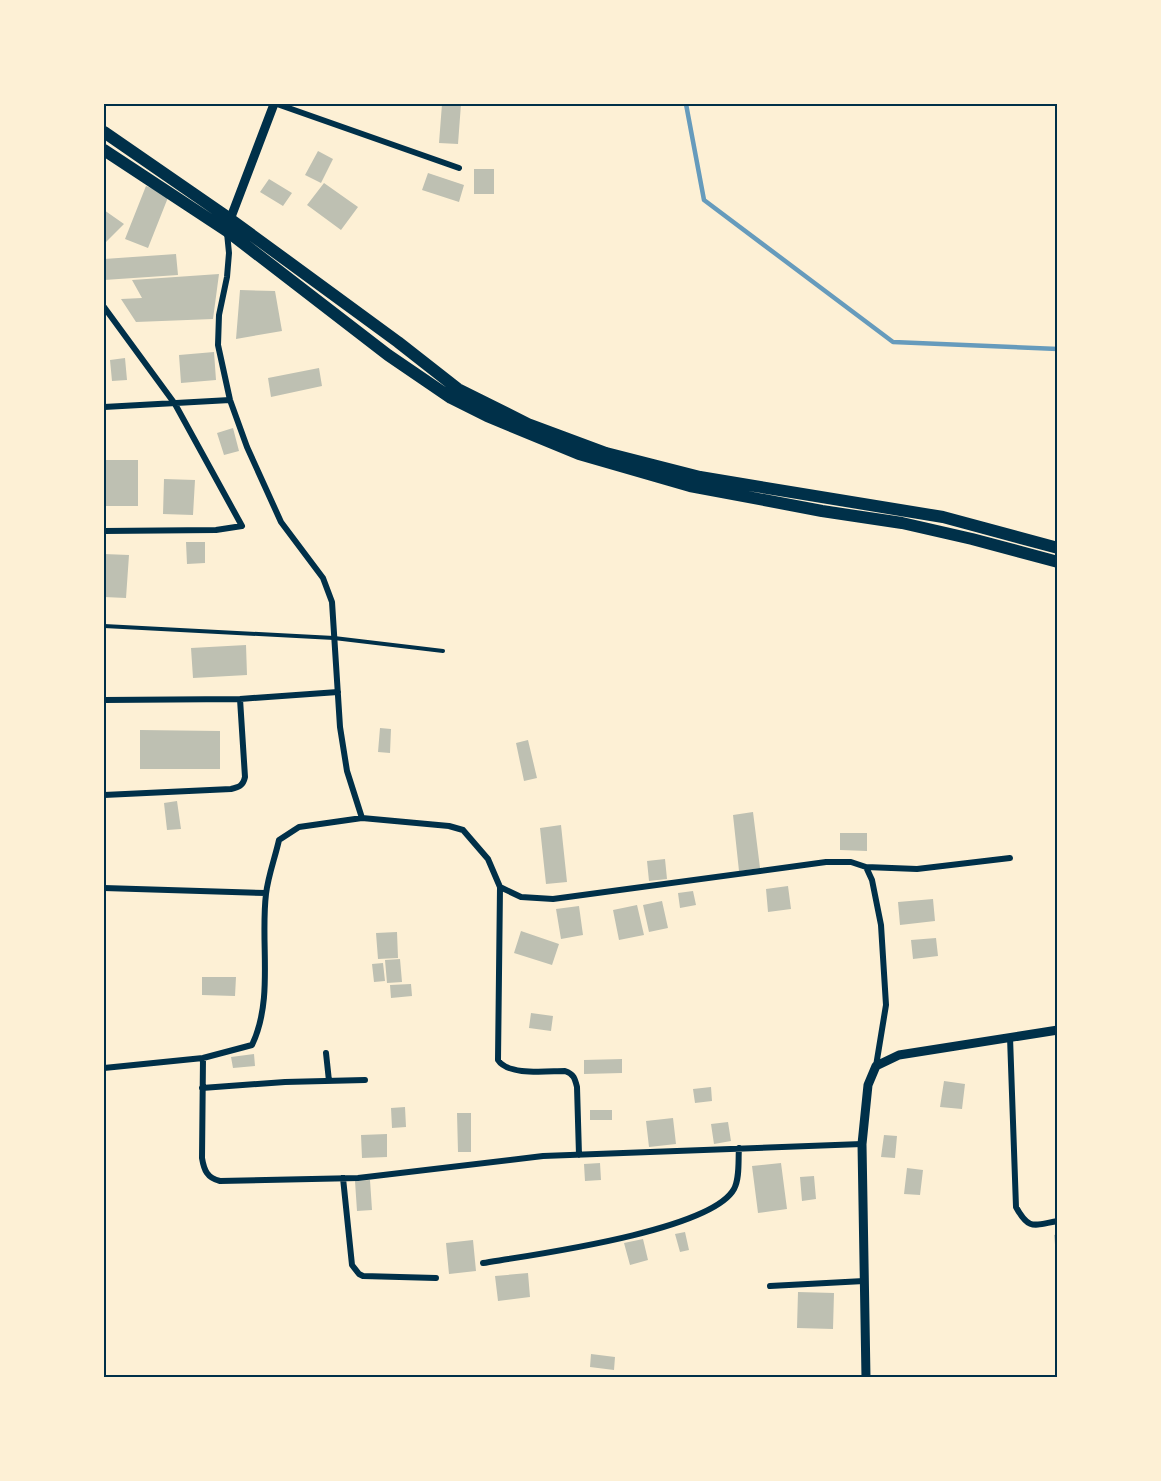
<svg xmlns="http://www.w3.org/2000/svg" width="1161" height="1481" viewBox="0 0 1161 1481" font-family="Commissioner,sans-serif">
  <rect width="100%" height="100%" fill="#fdf0d5"/>
  <g fill="none" stroke-linecap="round" stroke-linejoin="round">
    <path stroke="#669bbc" stroke-width="4.5" d="M686,104l18,96 189,142 165,7"/>
  </g>
  <path fill="#bec0b2" d="M442,104h19l-3,40 -19,-1z
    M318,151l15,8 -12,24 -16,-8z
    M474,169h20v25h-20z
    M428,173l36,12 -5,17 -37,-12z
    M269,179l23,14 -9,13 -23,-14z
    M324,183l34,24 -17,23 -34,-25z
    M146,186l23,9 -21,53 -23,-9z
    M104,210l20,14 -20,20z
    M176,254l2,21 -74,5v-21z
    M219,274l-6,45 -77,3 -15,-23 21,-1 -10,-18z
    M240,290l35,1 7,40 -46,8z
    M214,352l2,28 -35,3 -2,-28z
    M125,358l2,22 -15,1 -2,-21z
    M319,368l3,18 -51,11 -3,-19z
    M233,428l6,23 -15,4 -7,-22z
    M105,460h33v46h-33z
    M164,479l31,1 -2,35 -30,-1z
    M186,542h19v21l-18,1z
    M104,554l25,1 -3,43 -22,-1z
    M246,645l1,30 -54,3 -2,-30z
    M380,728l11,1 -1,24 -12,-1z
    M140,730l80,1v38h-80z
    M528,740l9,38 -13,3 -8,-38z
    M177,801l4,28 -14,1 -3,-27z
    M753,812l7,56 -21,3 -6,-56z
    M561,825l6,57 -21,2 -6,-56z
    M840,833h27v18l-27,-1z
    M665,859l2,20 -18,2 -2,-20z
    M788,886l3,23 -23,3 -2,-23z
    M693,891l3,14 -16,3 -2,-15z
    M933,899l2,22 -35,4 -2,-23z
    M662,901l6,27 -19,4 -6,-27z
    M637,905l7,30 -25,5 -6,-30z
    M579,906l4,29 -22,4 -5,-30z
    M521,931l38,13 -7,21 -38,-12z
    M397,932l1,26 -20,1 -2,-26z
    M936,938l2,18 -25,3 -2,-19z
    M400,959l2,23 -15,1 -2,-23z
    M383,963l2,18 -11,1 -2,-18z
    M202,977h34l-1,19 -33,-1z
    M411,984l1,12 -21,2 -1,-13z
    M531,1013l22,3 -2,15 -22,-3z
    M254,1054l1,12 -22,2 -2,-11z
    M622,1059v14l-38,1v-14z
    M944,1081l21,3 -3,25 -22,-2z
    M711,1087l1,14 -17,2 -2,-14z
    M405,1107l1,20 -14,1 -1,-20z
    M590,1110h22v10h-22z
    M457,1113h14v39h-13z
    M673,1118l3,26 -27,3 -3,-26z
    M728,1122l3,19 -17,3 -3,-20z
    M387,1134v23l-25,1 -1,-23z
    M884,1135l13,1 -2,22 -14,-1z
    M600,1163l1,17 -16,1 -1,-17z
    M781,1163l6,46 -29,4 -6,-47z
    M907,1168l16,2 -3,25 -16,-1z
    M814,1176l2,23 -14,2 -2,-24z
    M370,1180l2,30 -15,1 -2,-30z
    M685,1232l4,18 -9,2 -5,-18z
    M1058,1234v20h-2l-2,-19z
    M643,1239l5,21 -18,5 -6,-22z
    M473,1240l3,31 -27,3 -3,-31z
    M528,1273l2,24 -32,4 -3,-25z
    M798,1292l36,1 -1,36 -36,-1z
    M591,1354l24,3 -1,13 -24,-3z"/>
  <g fill="none" stroke-linecap="round" stroke-linejoin="round">
    <path stroke="#003049" stroke-width="4" d="M104,626l230,12 109,13"/>
    <path stroke="#003049" stroke-width="6" d="M277,104l182,64
      M227,233l2,20 -2,24 -8,38 -1,30 12,55 17,47 34,75 42,56 9,24 8,125 7,44 15,47
      M104,307l71,97 67,122 -26,4 -112,1
      M104,407l126,-7
      M104,700l136,-1 98,-7
      M104,795l127,-6c8,-2 12,-3 14,-12l-5,-78
      M866,867l51,2 93,-11
      M500,887l-2,173c10,16 49,11 67,11 9,3 10,8 12,16l2,68
      M104,888l162,5
      M1010,1037l6,170c13,24 18,18 42,14
      M326,1053l3,28
      M203,1058l-1,100c2,12 5,20 18,23l138,-3 185,-22 319,-12
      M104,1068l99,-10 49,-13c22,-46 8,-102 14,-151 2,-18 9,-36 13,-54l20,-13 63,-9 87,8 14,4 25,29 12,28 21,10 32,2 273,-37h25l15,5 6,13 9,45 5,80 -10,61
      M202,1088l83,-6 80,-2
      M343,1178l9,87 7,9 4,2 73,2
      M483,1263c49,-8 228,-32 251,-74 6,-11 4,-29 5,-41
      M770,1286l94,-5"/>
    <path stroke="#003049" stroke-width="9" d="M228,225l46,-121
      M866,1378l-4,-234 6,-59 8,-19 23,-11 159,-25"/>
    <path stroke="#003049" stroke-width="12" d="M104,132l126,87 168,123 60,47 70,35 78,29 94,24 243,40 115,31
      M104,150l123,81 161,124 63,43 36,18 92,38 111,32 132,25 80,12 70,16 86,23"/>
  </g>
  <rect width="1161" height="1481" fill="none" stroke="#fdf0d5" stroke-width="210"/>
  <rect x="105" y="105" width="951" height="1271" fill="none" stroke="#003049" stroke-width="2"/>
</svg>
